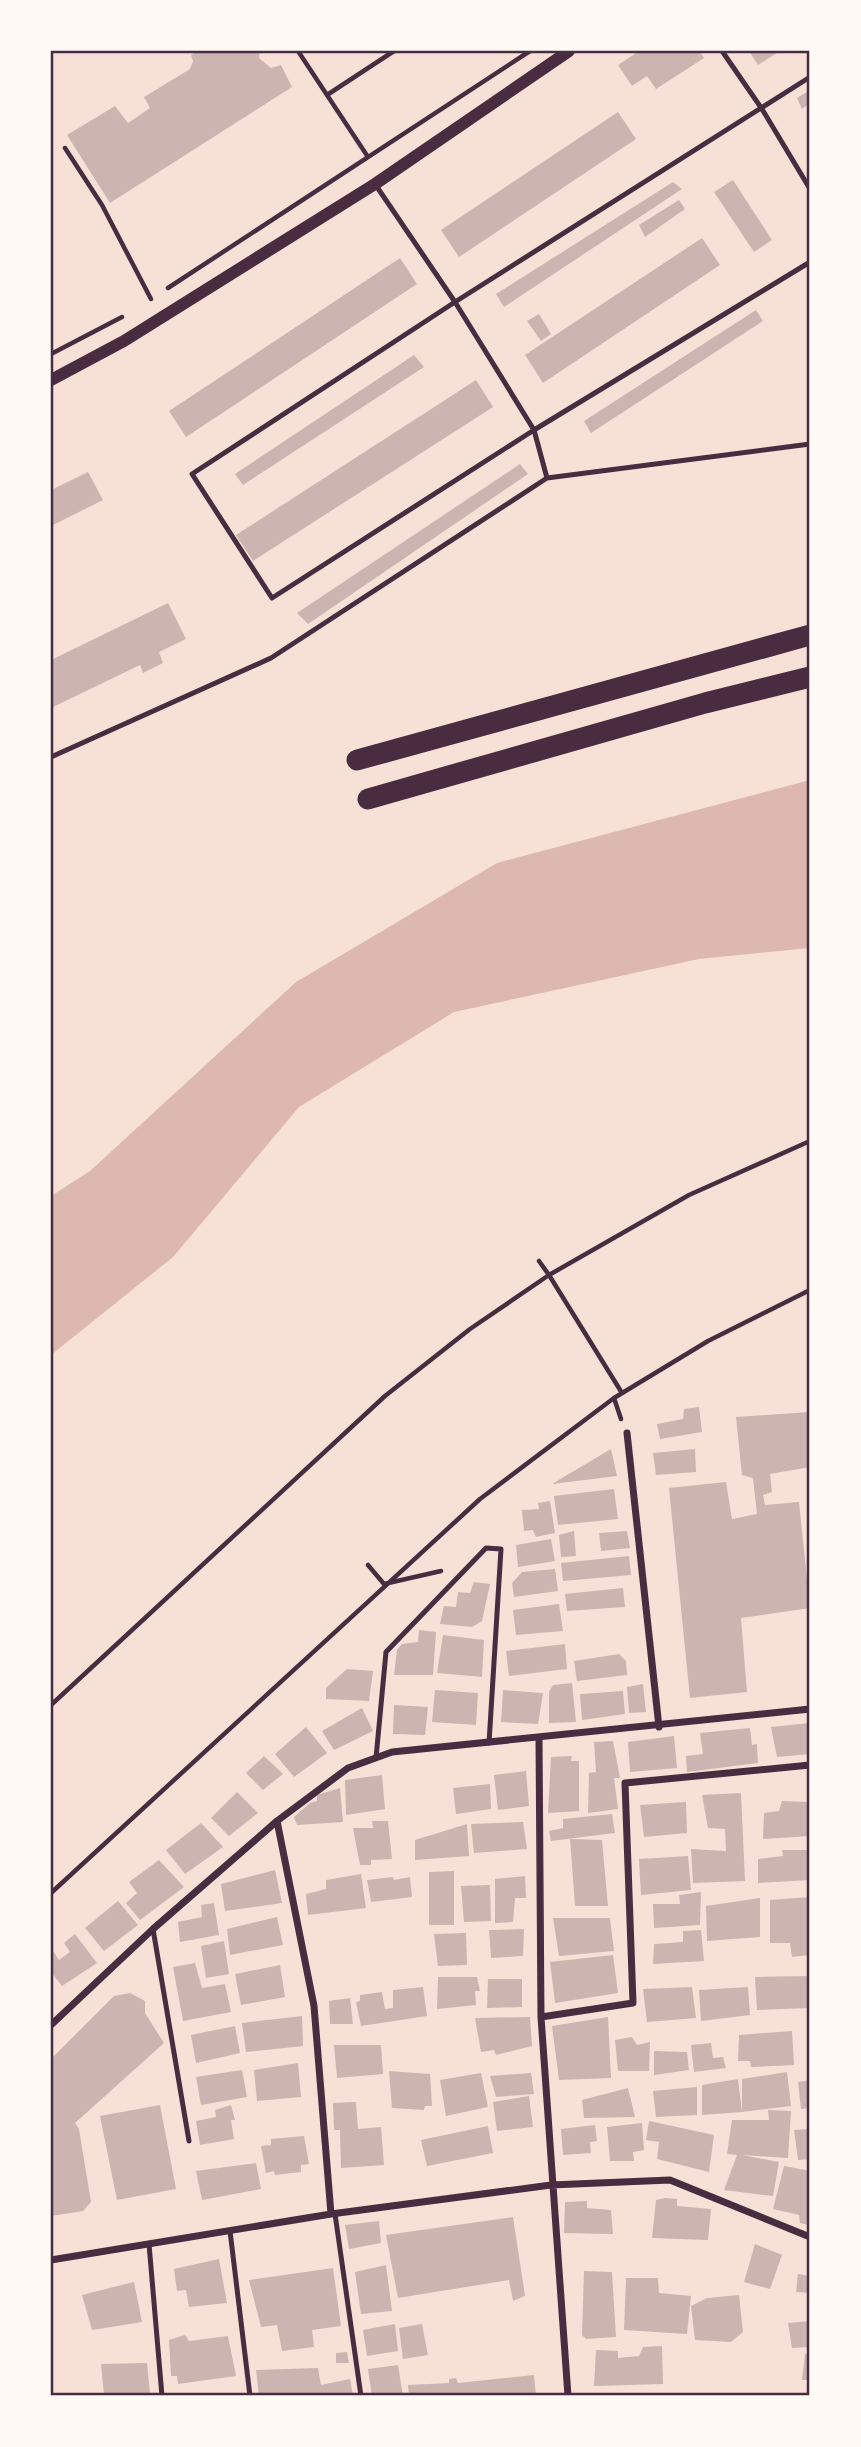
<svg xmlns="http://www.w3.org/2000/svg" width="861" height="2447" viewBox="0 0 861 2447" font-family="Inter,sans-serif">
  <rect width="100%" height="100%" fill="#f7e1d7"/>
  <path fill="#dcb8b0" d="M810,780v168l-111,11 -245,53 -155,95 -126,150 -122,98v-159l39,-25 206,-189 201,-119z"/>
  <path fill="#ccb4b1" d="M197,51h63l-1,7 12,10 10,-3 11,22 -182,116 -43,-68 48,-29 13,17 22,-15 -6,-11 46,-28 3,-8 -2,-6z
    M639,51h60l5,7 -48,31 -9,-13 -15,10 -14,-21z
    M749,51h31l-22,14z
    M810,90v13l-8,6 -5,-11z
    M618,112l18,27 -177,118 -18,-27z
    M733,180l39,60 -18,12 -40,-60z
    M673,182l9,7 -178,118 -8,-13z
    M679,200l6,9 -40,28 -6,-12z
    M702,238l18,27 -177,118 -18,-28z
    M400,258l17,26 -231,153 -17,-26z
    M756,310l7,11 -172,112 -7,-12z
    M539,314l12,20 -10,7 -14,-20z
    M414,355l10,12 -181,118 -8,-11z
    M476,380l17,27 -240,154 -17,-26z
    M520,464l8,10 -220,150 -11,-11z
    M88,472l15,28 -52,26v-36z
    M168,603l18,36 -27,13 4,11 -20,10 -3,-8 -89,43v-48z
    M699,1407l3,25 -42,7 -3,-15 26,-5 1,-10z
    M809,1412l1,55 -40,7 2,18 -9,3 2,10 34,-3 11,106 -69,10 6,74 -57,6 -21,-210 57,-6 6,37 25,-5 -4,-36 -11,-3 -6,-58z
    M611,1449l6,27 -65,8z
    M695,1449l1,23 -40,3 -3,-22z
    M614,1489l4,30 -60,6 -4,-29z
    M550,1501l5,32 -19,4 -3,-7 -9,1 -2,-21 17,-1 -1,-6z
    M574,1531l2,25 -15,1 -2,-22z
    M627,1531l3,17 -29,3 -2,-18z
    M551,1539l4,22 -37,6 -2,-22z
    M629,1556l2,19 -68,6 -2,-18z
    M555,1569l3,22 -44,6 -2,-14 10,-11z
    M474,1582l16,2 -8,37 -10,6 -32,-3 4,-18 12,1 2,-15 12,1z
    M623,1588l2,19 -58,4 -2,-17z
    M559,1604l4,27 -47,4 -3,-25z
    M419,1630l17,2 -3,43h-39l3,-25 5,-6 16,-2z
    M443,1635l41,5 -2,37 -45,-4z
    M565,1644l2,25 -58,7 -3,-25z
    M619,1654l7,7 1,14 -50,6 -3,-20z
    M347,1669l26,2 -4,30 -43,-2v-11z
    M572,1683l4,39 -27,1v-31l4,-7z
    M643,1684l3,28 -17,1 -2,-26z
    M435,1690l43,3 -2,32 -44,-3z
    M503,1690l40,3 -5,31 -37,-2z
    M623,1691l2,23 -43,6 -2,-26z
    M394,1705l34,2 -3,28 -32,-1z
    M362,1708l11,23 -39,19 -12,-19z
    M810,1723v31l-33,3 -6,-30z
    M306,1727l21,26 -33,24 -19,-23z
    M750,1728l2,17 5,-1 1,19 -71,9 -1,-16 17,-2 -3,-21z
    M674,1736l3,32 -47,4 -2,-30z
    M613,1741l7,37h-6l4,31 -30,4 1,-40 7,-1 -2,-30z
    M264,1756l19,18 -20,16 -17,-17z
    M572,1756l-1,5h8v50l-31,2 3,-56z
    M526,1771l3,35 -31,4 -4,-35z
    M382,1775l3,34 -39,6 -1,-35z
    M490,1784l1,25 -35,5 -3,-26z
    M340,1788l3,34 -46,3 -3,-8 16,-14 7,-2v-6z
    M237,1792l21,21 -29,23 -18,-18z
    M741,1793l4,88 -52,2 -2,-34 35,2 -1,-22 -17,-1 -6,-33z
    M782,1801l28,1v34l-47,3 1,-26 15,-2z
    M686,1802l1,31 -43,4 -4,-32z
    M612,1814l3,19 -64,8 -2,-10 14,-3v-9z
    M372,1821h16l4,38 -21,1v5h-11l-7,-37h20z
    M523,1822l4,27 -53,4 -3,-29z
    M201,1823l22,24 -38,27 -19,-24z
    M467,1824l2,32 -54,4v-20z
    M570,1839l32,1 6,66h-33z
    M782,1850h28v30l-52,3v-24l25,-3z
    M688,1856l3,34 -50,5 -2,-36z
    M159,1860l25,27 -44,33 -14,-17 11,-10 -8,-11z
    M275,1870l7,33 -57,8 -4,-27z
    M454,1871v54h-25v-53z
    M361,1874l5,34 -58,7 -2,-21 20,-5v-9z
    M525,1876l1,22h-11l-2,24 -18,1v-44z
    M393,1877l1,3 16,-3 2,20 -41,5 -4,-22z
    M490,1885l1,36 -27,1 -3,-36z
    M701,1892l-1,33 -46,3 -1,-24h27l-1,-9z
    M810,1897v58l-18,2 -2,-14h-20v-43z
    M760,1898v39l-53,4 -1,-35z
    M118,1901l20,24 -34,26 -19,-23z
    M214,1903l5,32 -39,7 -2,-20 24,-5 -1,-12z
    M277,1917l6,28 -53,10 -3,-26z
    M553,1918h57l4,33 -55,5z
    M524,1929l-1,27 -32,2 -2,-28z
    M701,1930l3,31 -51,3 1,-20 29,-2v-11z
    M466,1933l1,32 -29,1 -4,-32z
    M75,1934l22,29 -35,23 -11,-14v-19l2,-2 6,9 11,-8 -6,-9z
    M224,1941l5,33 -23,4 -5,-32z
    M613,1955l5,38 -63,10 -5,-41z
    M195,1963l7,25 23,-4 6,28 -48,9 -10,-54z
    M280,1965l5,32 -44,8 -6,-31z
    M810,1976v32l-53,2 -2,-33z
    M438,1977h39l3,14h-5l1,14 -39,4z
    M488,1979h34v28l-35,1z
    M423,1987l4,29 -66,10 -5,-24 4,-1v-6l22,-3 3,17 8,-1v-18z
    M692,1987l4,31 -49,4 -4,-33z
    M748,1987l2,28 -49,6 -2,-31z
    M130,1993l15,8v12l19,30 -89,80 4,6 12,73 -8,9 -32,5v-157l63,-63z
    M350,1998l3,26h-23l-1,-23z
    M302,2016l1,30 -57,6 -4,-29z
    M530,2017l2,29 -36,9 -2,-5 -13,2 -6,-34z
    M608,2017l3,61 -52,2 -7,-54z
    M235,2026l5,27 -44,10 -5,-28z
    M792,2031l2,34 -43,2 -1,-6h-12l1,-26z
    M632,2037l5,8 13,-3 -1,29h-31l-3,-31z
    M711,2043l2,15 10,-1 3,11 -32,4 -3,-27z
    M334,2045h47l2,29 -46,4z
    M654,2051l33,1 2,18 -35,5z
    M298,2063l3,34 -44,4 -3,-31z
    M242,2070l5,27 -46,8 -5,-28z
    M389,2071l41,3 2,32h-7l-1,4 -32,-2z
    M787,2072l4,34 -49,6 -40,3v-30l36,-6 4,33v-33z
    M481,2073l7,34 -42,9 -6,-36z
    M531,2073l3,21 -38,3 -6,-21z
    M810,2080v28l-9,1 -3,-27z
    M697,2087v28l-41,2 -3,-26z
    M628,2088l7,29 -51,1 -2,-18z
    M529,2096l4,31 -36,4 -4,-29z
    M356,2102l2,27 23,-2 3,38 -43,3 -1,-38h-6l-1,-27z
    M160,2105l16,84 -59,11 -17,-84z
    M231,2105l4,15h-4l3,19 -34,6 -4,-24 20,-4 -1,-7z
    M768,2110l23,1 -3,47 -46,-3 37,7 -6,34 -49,-6 13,-35 -10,-1 5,-34h37z
    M649,2121l65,14 -5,37 -52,-13 2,-17 -13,-2z
    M642,2123l2,27 -11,2 1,9h-24l-3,-34z
    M595,2125l2,16 -7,1 1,11 -28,2 -2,-26z
    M488,2126l5,27 -66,13 -6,-26z
    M810,2129v30l-12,1 -4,-30z
    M304,2136l5,28 -8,1v7l-26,3 -1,-4 -8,2 -5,-27 10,-1v-6z
    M256,2163l5,26 -59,11 -6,-29z
    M784,2166l26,5 -2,54 -8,-2 -1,-8 -26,-6z
    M665,2198l12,1v7l34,3 -3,31 -56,-2 4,-38z
    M587,2201v7l24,2 2,24 -49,-1 1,-31z
    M513,2217l12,79 -12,5 -4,-21 -111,18 -12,-63z
    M379,2221l2,22 -32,6 -4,-24z
    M755,2244l27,11 -12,34 -26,-7z
    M219,2259l8,44 -38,4 -3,-17 -9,1 -3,-22z
    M386,2265l6,46 -31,3 -6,-42z
    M333,2268l8,58 -29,4 2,17 -32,4 -5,-26 -16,2 -12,-47z
    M584,2271l28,1 4,65 -30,2 -4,-4z
    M798,2274l12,2v17l-14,-1z
    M626,2278h32l1,15 32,3 -4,38 -63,-4z
    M134,2282l8,40 -50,8 -10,-35z
    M739,2295l4,37 -12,10 -36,-2 -4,-34 16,-8z
    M810,2321v26l-18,1 -4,-25z
    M395,2324l3,27 -31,5 -4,-26z
    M422,2324l6,31 -25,4 -4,-31z
    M185,2335l4,6 39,-5 8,40 -58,8 -1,-8h-6l-2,-36z
    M662,2346l1,38 -69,2 2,-36 22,1v7l21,-2 4,-9z
    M347,2352l2,11h-13v-10z
    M805,2354l5,1v25h-8z
    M147,2363l3,31 -46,1 -3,-31z
    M398,2365l5,31h-31l-4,-27z
    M318,2368l3,17 29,-6 3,17h-94l-3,-26z
    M534,2375l2,21h-127l-1,-11 41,-2v-4l7,-1 2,5z"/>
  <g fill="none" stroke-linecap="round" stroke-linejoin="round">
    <path stroke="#4a2c40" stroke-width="4.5" d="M298,51l29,44 67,-44
      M327,95l41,62
      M65,148l37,57 49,94
      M168,288l362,-237
      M51,354l71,-37
      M622,1393l-73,-118 140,-80 121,-54
      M614,1398l7,21
      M368,1565l16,19 57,-13
      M51,1705l334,-309 85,-67 79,-54 -10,-14
      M51,1893l429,-394 134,-101 94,-57 102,-51"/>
    <path stroke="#4a2c40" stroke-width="5" d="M722,51l40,58 48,80
      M810,77l-355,225 -263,172 80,124 262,-168 276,-168
      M375,184l80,118 79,128 13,48
      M51,757l220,-99 276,-180 263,-34
      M376,1758l10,-106 100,-104 15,1 -12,194
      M153,1929l36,212
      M335,2214l26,182
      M230,2231l20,165
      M149,2244l13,152"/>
    <path stroke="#4a2c40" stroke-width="7" d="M627,1433l32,294
      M539,1738l2,279
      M277,1821l37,185 17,208
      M51,2025l102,-96 124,-108 71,-53 44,-16 418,-43
      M51,2260l280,-46 220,-29 119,-5 140,57
      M568,2396l-27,-379 92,-14 -8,-220 185,-18"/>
    <path stroke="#4a2c40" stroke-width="12" d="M51,380l73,-39 251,-157 194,-133"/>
    <path stroke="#4a2c40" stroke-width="21" d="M357,760l453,-125
      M368,799l337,-96 105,-26"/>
  </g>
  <rect width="861" height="2447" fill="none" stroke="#fffaf5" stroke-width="105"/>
  <rect x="52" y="52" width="756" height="2342" fill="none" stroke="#4a2c40" stroke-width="2.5"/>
</svg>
